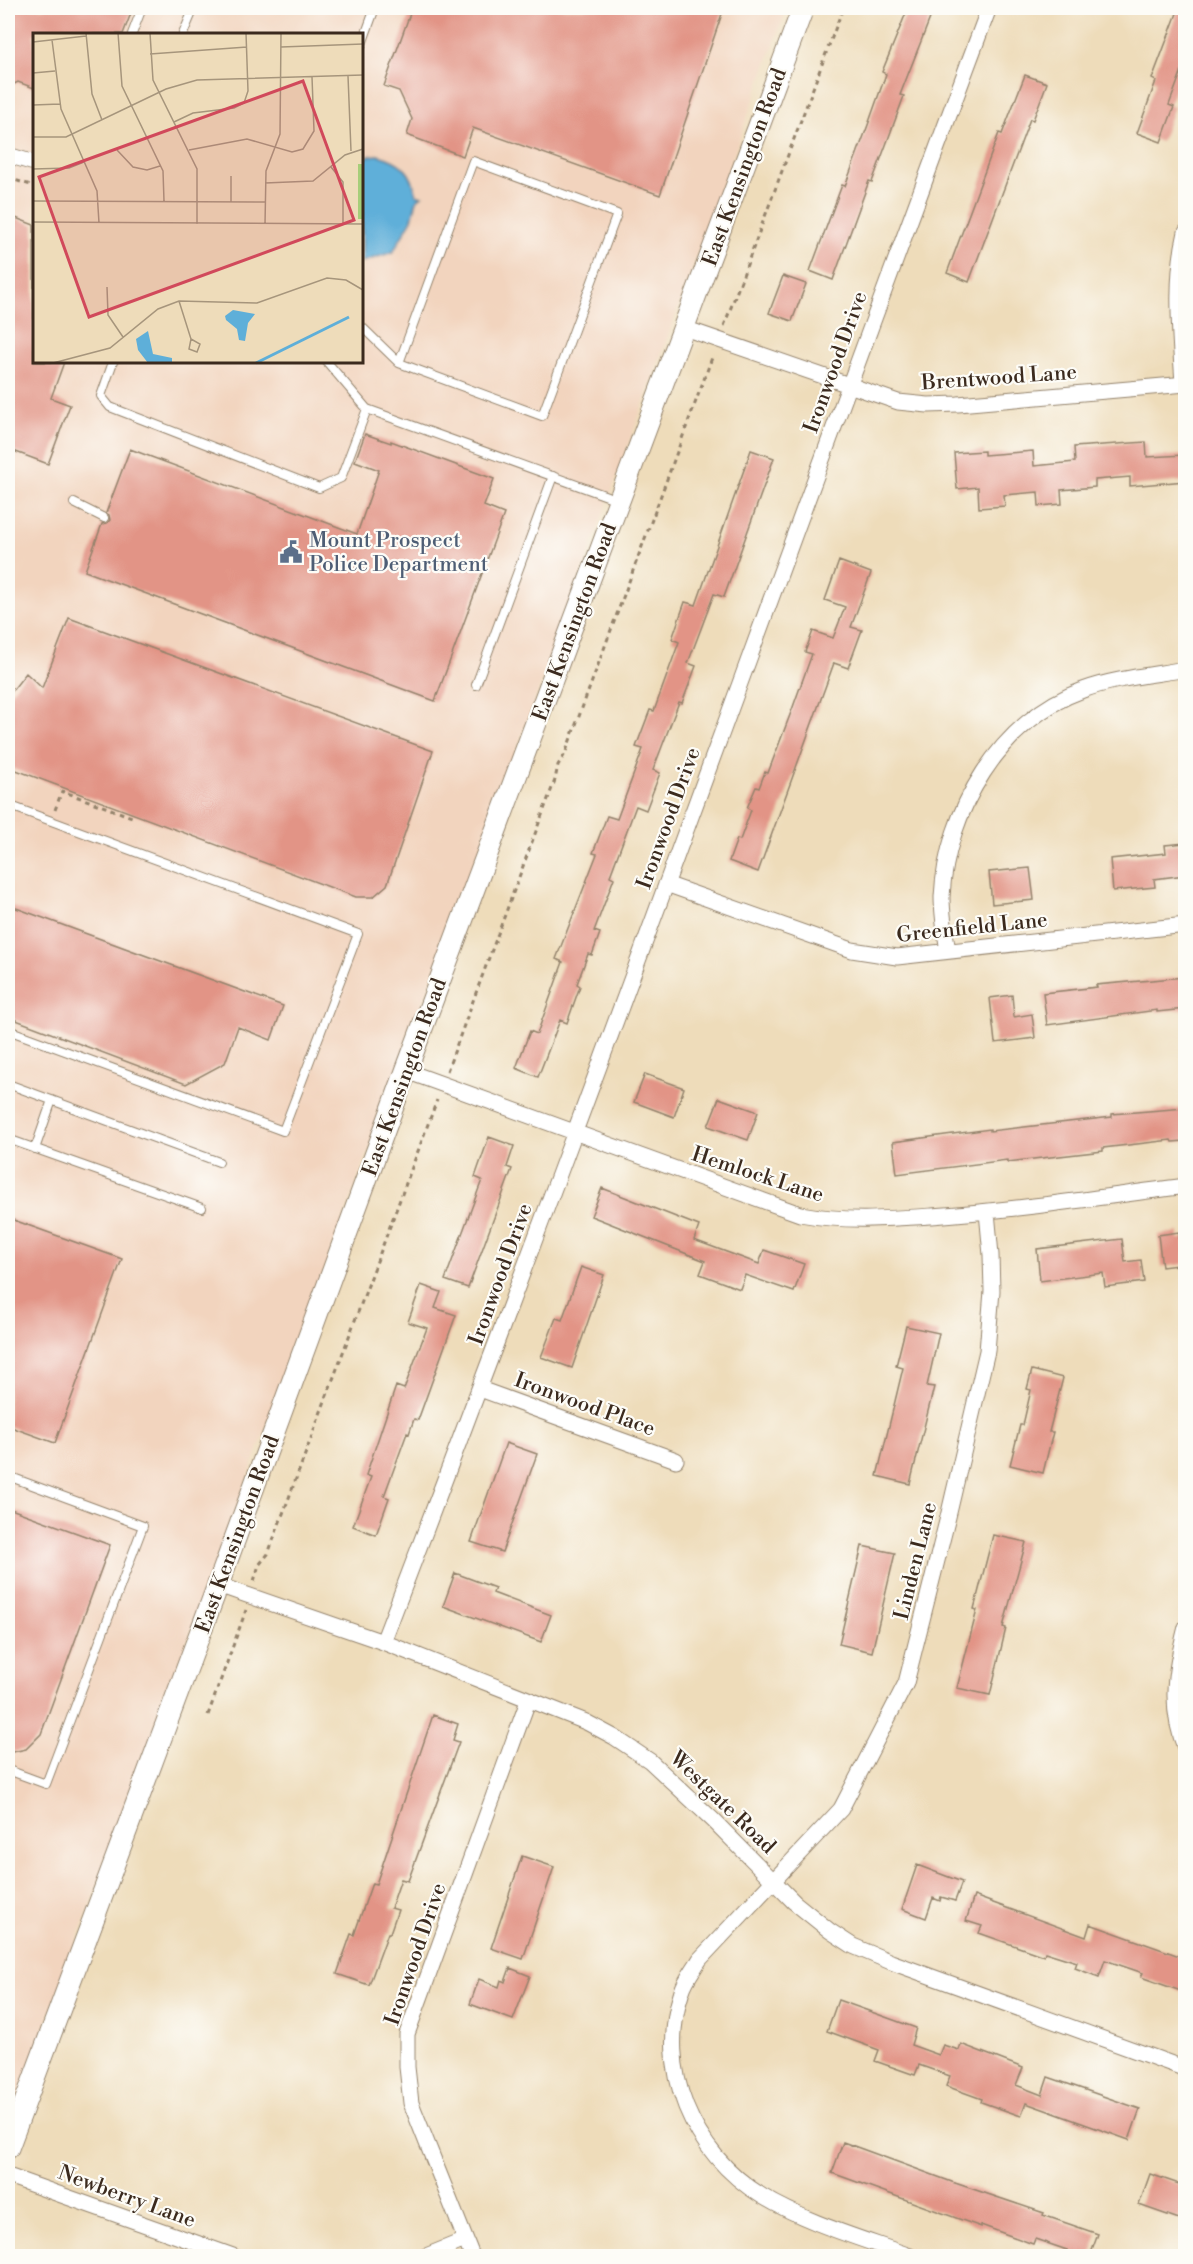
<svg xmlns="http://www.w3.org/2000/svg" width="1193" height="2264" viewBox="0 0 1193 2264" font-family="'Libre Bodoni',serif">
  <rect width="100%" height="100%" fill="#fdfcf7"/>
  <filter id="ink" filterUnits="userSpaceOnUse"><feTurbulence type="fractalNoise" baseFrequency=".0167" numOctaves="2"/><feDisplacementMap in="SourceGraphic" scale="12" xChannelSelector="R" yChannelSelector="G"/><feConvolveMatrix kernelMatrix="1 2 1 2 8 2 1 2 1" color-interpolation-filters="sRGB"/></filter>
  <filter id="wash" filterUnits="userSpaceOnUse"><feTurbulence type="fractalNoise" baseFrequency=".008" numOctaves="4" result="noise"/><feDisplacementMap in="SourceGraphic" scale="24" xChannelSelector="R" yChannelSelector="G"/><feGaussianBlur stdDeviation="1.35" result="paint"/><feColorMatrix in="noise" values="0 0 0 0 0 0 0 0 0 0 0 0 0 0 0 0 0 1.4 0 .05"/><feComposite in="paint" operator="in"/></filter>
  <g filter="url(#wash)">
    <rect width="100%" height="100%" fill="#eedcba"/>
    <path fill="#f2d4be" fill-rule="evenodd" d="M8,8h779l-212,584 -567,1536zM34,34h328v328h-328z"/>
    <path fill="#5eafd9" stroke="#4c6c7c" stroke-width="1.5" d="M378,155c23,6 34,16 38,39l6,2 -5,4 -5,19 -19,33 -31,10v-98l6,-8z"/>
    <g id="blocks">
      <path fill="#e29486" d="M8,8h125l-10,26h-89v54l-16,-6 -10,5v-19l2,-7 -2,-5z
        M412,8h312l-64,187 -187,-67 -10,28 -56,-21 5,-16 -13,-28 -15,-5z
        M908,8h26l-34,87 4,1 -18,49 -14,37 -3,-1 -36,99 -23,-9 32,-86 3,1 23,-61 18,-51 -4,-2z
        M1179,8h6v54l-16,43 5,2 -13,35 -24,-9 19,-52 -4,-2z
        M1025,75l22,8 -14,37 -3,-1 -61,163 -22,-9 52,-140 3,1z
        M8,215l26,10v137h30l-13,36 19,7 -22,59 -40,-15z
        M783,276l23,8 -14,37 -23,-8z
        M365,434l26,9v-2l103,38 -10,27 20,8 -69,187 -350,-130 17,-47 5,-1 3,-3 -1,-5 -3,-2 24,-64 227,85 22,-64 -24,-9z
        M1146,442l1,15 38,-2v26l-55,5v-9l-35,3v7l-34,3 1,14 -23,2 -1,-14 -34,3 1,11 -26,2 -1,-21 -21,2 -3,-36 30,-2v4l49,-4 1,15 41,-4 -1,-15z
        M751,450l23,8 -50,139 -10,-3 -26,69 8,3 -14,37 -3,-1 -26,68 7,3 -14,37 -10,-4 -26,70 4,2 -20,53 6,2 -8,22 -4,-1 -11,30 3,2 -13,37 -7,-3 -22,57 -22,-9 14,-37 7,3 26,-72 -7,-3 41,-105 -4,-1 14,-37 10,3 26,-70 -7,-2 14,-37 4,1 25,-69 -7,-3 13,-37 11,3z
        M839,561l32,12 -20,54 11,3 -14,38 -14,-5 -76,209 -29,-11 8,-22 3,1 11,-30 -4,-2 9,-21 3,1 6,-16 3,1 25,-66 19,-53 -7,-2 8,-21 20,7 12,-31 -20,-7z
        M69,618l364,133 -46,134 -14,12h-17l-348,-130v-71l18,-23 16,15z
        M1185,843v32l-31,4 1,8 -42,4 -3,-32 56,-6 -1,-8z
        M1030,868l4,32 -42,4 -3,-32z
        M8,905l275,101 -12,34 -33,-13 -13,36 -39,21 -178,-67z
        M1185,977v32l-28,3v-2l-110,15 -4,-32 54,-6 -1,-2z
        M1012,995l2,22 18,-3 3,24 -40,5 -5,-45z
        M645,1074l39,14 -10,29 -40,-15z
        M719,1098l39,14 -10,28 -40,-14z
        M1185,1108v33l-13,1 -1,-2 -68,8v3l-96,11v-2l-110,14 -4,-32 97,-13v2l122,-14v-3z
        M489,1137l25,9 -7,21 5,2 -44,119 -23,-8 37,-100 -7,-3z
        M602,1188l97,38 -5,14 65,24 5,-14 40,14 -10,28 -49,-17 -5,14 -40,-15 5,-13 -114,-45z
        M8,1218l114,41 -67,184 -47,-17z
        M1179,1232v7l6,-1v26l-23,3 -4,-32z
        M1122,1239l3,23 16,-2 3,22 -39,5 -2,-14 -63,8 -3,-32z
        M581,1267l23,8 -32,93 -31,-11 15,-39 6,2z
        M421,1285l20,7 -6,16 21,7 -38,105 -4,-1 -5,15 -2,-1 -23,63 5,2 -13,37 -23,-9 18,-49 -5,-2 30,-89 8,3 23,-61 -19,-6z
        M906,1326l33,7 -12,53 7,1 -24,97 -33,-8 26,-108 -7,-2z
        M1032,1370l31,8 -14,54h4l-10,41 -33,-8 10,-40h3l8,-35 -4,-1z
        M506,1443l31,11 -35,98 -31,-10z
        M8,1508l102,37 -69,189 -15,15 -18,4z
        M993,1535l33,7 -23,85 3,1 -16,67 -33,-7 20,-78 -3,-1z
        M862,1546l33,7 -23,99 -33,-8z
        M455,1573l40,15 -2,5 58,22 -10,27 -98,-36z
        M433,1715l25,9 -5,16 6,2 -51,139 -7,-2 -10,29 7,2 -8,23h-2l-19,52 -32,-11 14,-40 3,1 18,-52 4,1z
        M522,1856l32,11 -31,92 -32,-11z
        M917,1865l45,17 -7,19 -14,-4 -1,4 -7,-3 -7,20 -24,-9z
        M974,1896l112,41 4,-13 95,34v20l-4,13 -40,-14 2,-4 -38,-13 -6,17 -24,-9 2,-6 -32,-10 -1,4 -65,-23 3,-7 -16,-5z
        M510,1968l20,8 -17,44 -43,-16 9,-25 20,8 2,-7 4,2z
        M838,2000l78,28 -5,17 28,10 4,-10 16,5 2,-6 62,24 -7,17 26,10 6,-18 92,32 -11,31 -103,-37 -5,13 -40,-14 1,-3 -36,-13 4,-10 -31,-11 -4,10 -40,-14 4,-11 -52,-19z
        M843,2142l109,40 92,31 -1,2 55,19 -8,22h-26l3,-6 -32,-11 -2,5 -52,-19v2l-149,-54z
        M1150,2174l35,12v15l-6,18 -40,-14z"/>
    </g>
  </g>
  <g filter="url(#ink)">
    <use href="#blocks" fill-opacity="0" stroke="#94836c" stroke-width="1.5"/>
    <g fill="none" stroke-linecap="round" stroke-linejoin="round">
      <g stroke="#94836c" stroke-width="10">
        <path id="service" d="M132,34l10,-26
          M183,34l11,-26
          M362,44l13,-36
          M362,327l37,36 143,53 75,-202 -144,-53 -74,202
          M113,362l-12,34 9,11 209,81 22,-10 26,-69 -40,-47
          M367,409l251,91
          M74,503l30,15
          M476,685l77,-209
          M8,805l350,129 -75,197 -275,-101
          M8,1084l211,78
          M8,1139l194,69
          M35,1149l17,-49
          M8,1476l135,50 -97,258 -38,-14"/>
      </g>
      <g stroke="#94836c" stroke-width="17">
        <path id="minor" d="M8,155l26,8
          M684,328l214,74 30,3 30,-1 228,-20
          M1183,384c-3,-51 -9,-102 3,-152
          M666,884l186,66 45,7 289,-32
          M948,951c-3,-18 -6,-36 -6,-54 4,-85 59,-178 141,-207 32,-12 69,-15 103,-21
          M406,1071l394,143c44,8 87,5 132,2 85,-6 169,-19 254,-30
          M480,1389l196,71
          M218,1585l165,57 203,80 28,15 36,24 63,59 81,82 36,29 23,15 38,16 295,107
          M1186,1627c-11,43 -18,81 0,123
          M383,1642c208,-543 403,-1090 606,-1634
          M8,2176l225,80
          M426,2256l39,-16
          M472,2256l-61,-153 -4,-36v-33l121,-333
          M910,2256c-50,-18 -103,-33 -148,-60 -70,-43 -106,-127 -80,-205 3,-11 12,-22 18,-32l141,-150 65,-126 42,-166 39,-166 5,-60 -1,-36 -4,-43"/>
      </g>
      <g stroke="#94836c" stroke-width="23">
        <path id="secondary" d="M8,2148l210,-563 188,-514 397,-1063"/>
      </g>
      <path stroke="#94836c" stroke-width="3" stroke-dasharray="4.5 4.5" stroke-linecap="butt" d="M8,178l26,8
        M724,326l119,-318
        M55,810l7,-19 70,26
        M447,1071l108,-291 3,-15 7,-11 148,-399
        M254,1581l5,-16 9,-11 169,-454
        M208,1715l38,-105"/>
      <use href="#service" stroke="#fff" stroke-width="8"/>
      <use href="#minor" stroke="#fff" stroke-width="15"/>
      <use href="#secondary" stroke="#fff" stroke-width="21"/>
    </g>
  </g>
  <defs>
    <g id="civic-bare" transform="scale(1.8)"><path d="M-.6-6.5H3V-4.5H.6V-3L4-1V1h2V6H-6V1h2V-1L-.6-3ZM-1.2 2.5V6h2.4V2.5Z" fill="#5c6f8a" stroke="#fdfcf7" stroke-width="2.5" paint-order="stroke"/></g>
  </defs>
  <g fill-rule="evenodd">
    <use href="#civic-bare" x="291" y="552"/>
  </g>
  <g text-anchor="middle" stroke-width="4.5" stroke-linejoin="round" paint-order="stroke">
    <g font-size="21" fill="#3b2a1e" stroke="#fdfcf7">
      <text transform="translate(744 167) rotate(-70)" y="7">East Kensington Road</text>
      <text transform="translate(835 362) rotate(-70)" y="7">Ironwood Drive</text>
      <text transform="translate(999 377) rotate(-4)" y="7">Brentwood Lane</text>
      <text transform="translate(574 622) rotate(-70)" y="7">East Kensington Road</text>
      <text transform="translate(668 818) rotate(-70)" y="7">Ironwood Drive</text>
      <text transform="translate(972 927) rotate(-6)" y="7">Greenfield Lane</text>
      <text transform="translate(404 1077) rotate(-70)" y="7">East Kensington Road</text>
      <text transform="translate(758 1174) rotate(18)" y="7">Hemlock Lane</text>
      <text transform="translate(500 1274) rotate(-70)" y="7">Ironwood Drive</text>
      <text transform="translate(585 1404) rotate(20)" y="7">Ironwood Place</text>
      <text transform="translate(237 1534) rotate(-70)" y="7">East Kensington Road</text>
      <text transform="translate(915 1561) rotate(-76)" y="7">Linden Lane</text>
      <text transform="translate(723 1802) rotate(44)" y="7">Westgate Road</text>
      <text transform="translate(415 1954) rotate(-71)" y="7">Ironwood Drive</text>
      <text transform="translate(127 2196) rotate(20)" y="7">Newberry Lane</text>
    </g>
    <g font-size="21" fill="#4e5e75" stroke="#fdfcf7" text-anchor="start">
      <text x="309" y="547">Mount Prospect<tspan x="309" dy="24">Police Department</tspan></text>
    </g>
  </g>
  <g transform="translate(33 33)">
    <rect width="330" height="330" fill="#eedcba"/>
    <path d="M325,131h5v55h-5z" fill="#a6ce79"/>
    <path d="M200,277l22,4 -7,9 -3,18 -6,-1 -2,-11 -11,-9 -1,-4zM115,298l5,23 19,4v5h-24l-10,-13 -2,-11z" fill="#5eafd9"/>
    <path fill="none" stroke="#5eafd9" stroke-width="3" d="M223,330l93,-46"/>
    <path fill="none" stroke="#a6957c" stroke-width="1.5" d="M53,0l6,61 10,26M85,0l4,53 41,85 1,30M117,0l3,47 44,89v55M19,7l9,69 36,82 2,32M0,9l53,-6M248,14l82,-3M117,21l97,-7M0,40l22,-2M315,43l3,75M0,72l27,-1M141,89l19,-9 41,-5 10,-5 4,-12 -2,-58M0,104h33l100,-48 31,-9 166,-5M84,117l16,17 14,3 13,-4M156,117l58,-11 45,13 11,-3 11,-18 -2,-54M298,134l12,15v42M0,136l36,-1 15,-6M198,143v26M232,150l48,-2 32,-26 18,-6M0,168l232,1M0,189l330,2M232,191l1,-53 14,-37 1,-101M74,254l1,28 15,22M146,268l12,38 -2,10 8,3 3,-8 -9,-5M20,330l57,-15 48,-39 21,-8 78,2 70,-25 19,2 17,10"/>
    <path fill="#d1495b" fill-opacity="0.15" stroke="#d1495b" stroke-width="3" d="M270,48l51,139 -265,97 -50,-140z"/>
    <rect width="330" height="330" fill="none" stroke="#3b2a1e" stroke-width="3"/>
  </g>
  <rect width="1193" height="2264" fill="none" stroke="#fdfcf7" stroke-width="30"/>
</svg>
